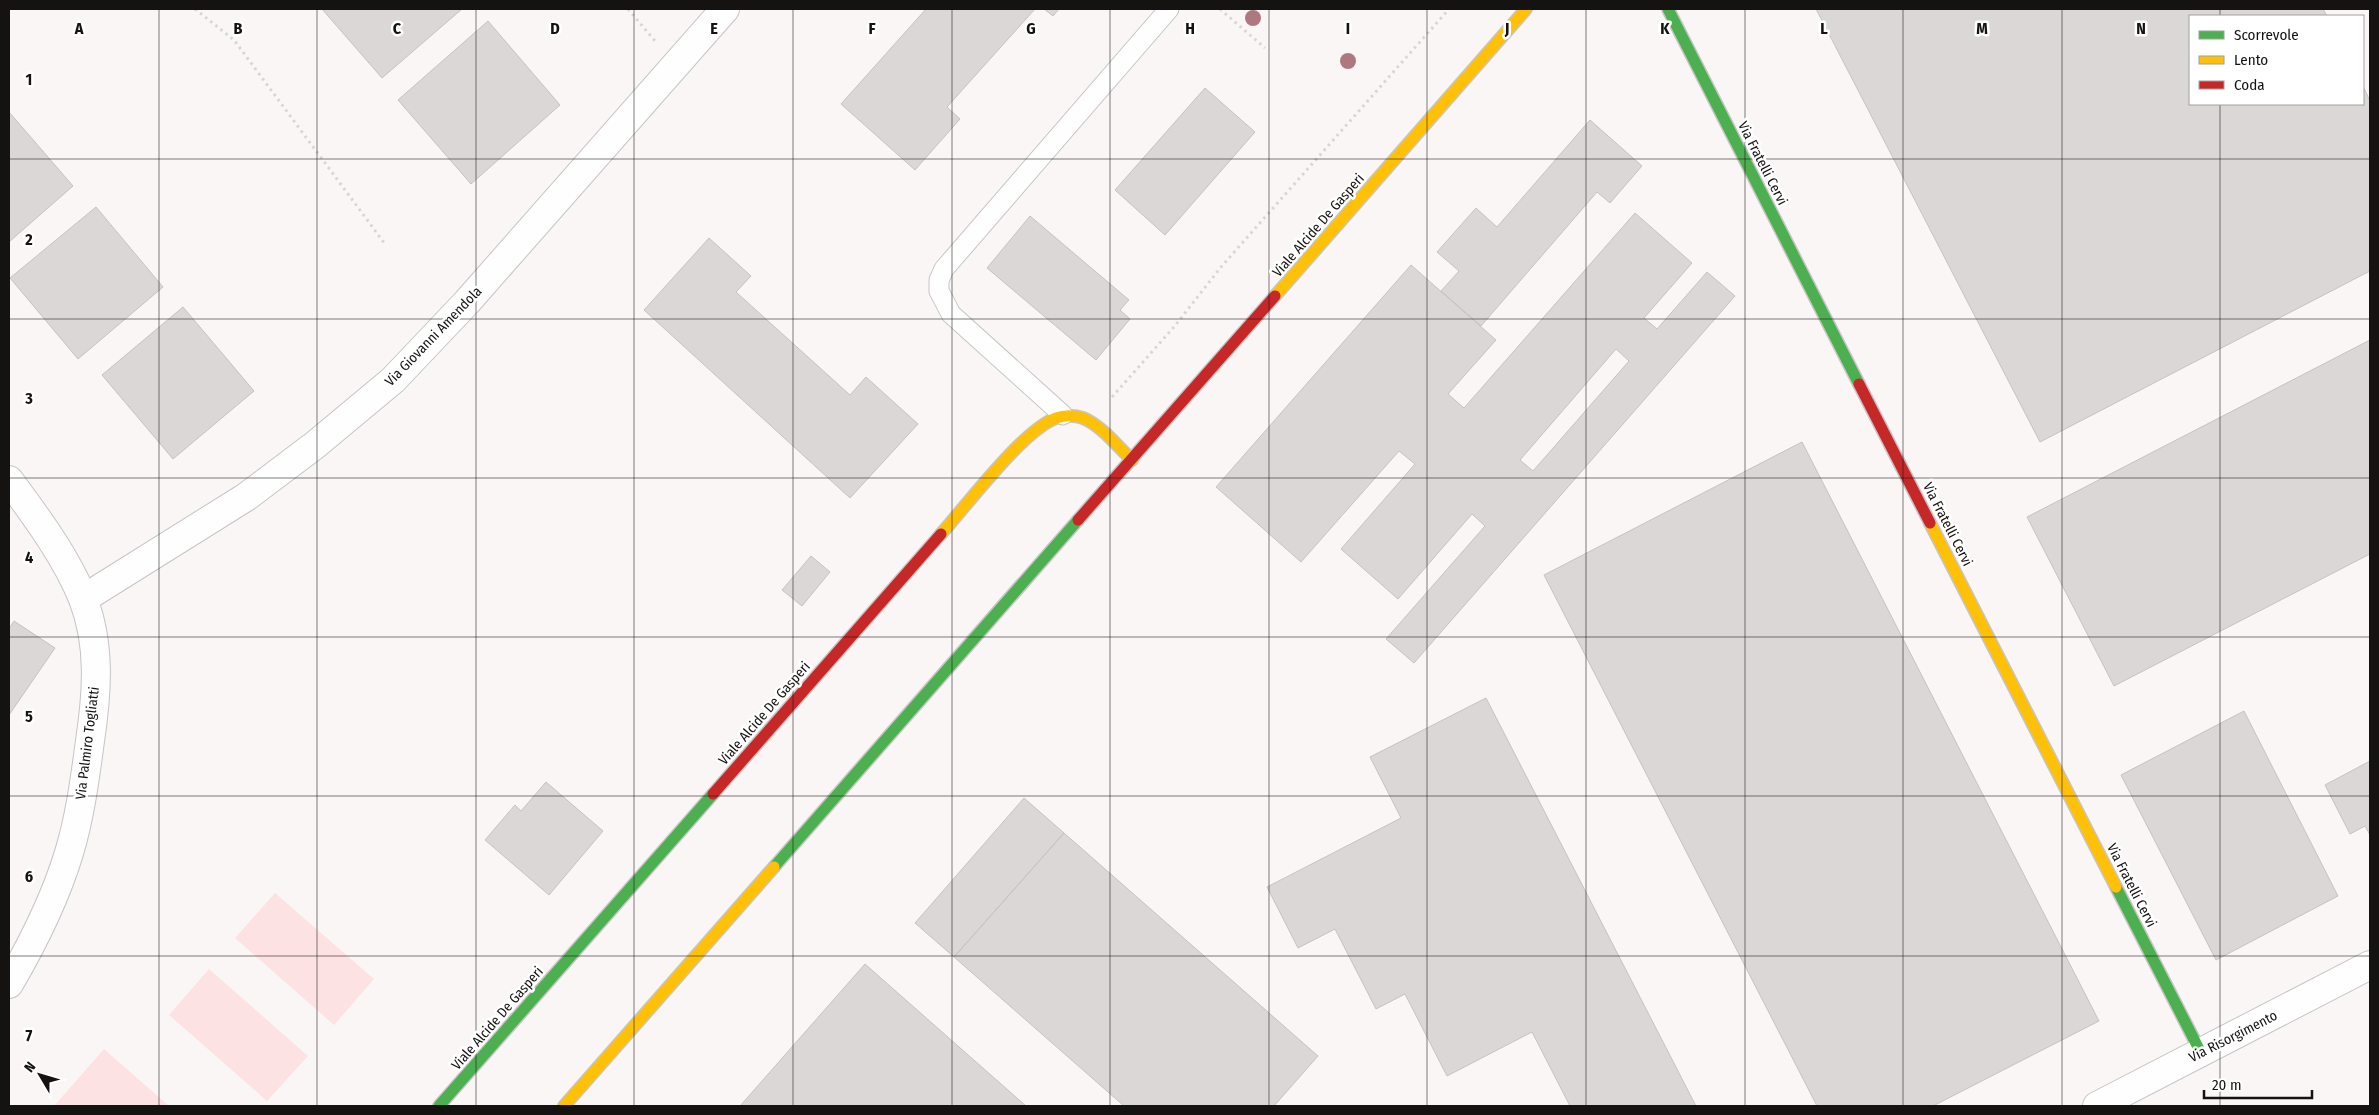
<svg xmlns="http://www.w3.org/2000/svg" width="2379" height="1115" viewBox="0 0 2379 1115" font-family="'Fira Sans Condensed',sans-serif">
  <rect width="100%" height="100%" fill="#fbf6f6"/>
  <path fill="#fce2e2" d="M275,893l99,86 -40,46 -99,-87z
    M209,969l99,87 -41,45 -98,-86z
    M104,1049l65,57h-115z"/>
  <path fill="#dbd7d7" stroke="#c6c2c2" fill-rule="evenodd" d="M322,9h140l-80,69z
    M926,9h109l-88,98 13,12 -45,51 -74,-66z
    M1044,9h15l-6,7z
    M1816,9h507l4,7h-137v88h173v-18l7,15v170l-330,171z
    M488,21l72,84 -89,79 -73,-84z
    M1205,88l50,44 -90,103 -50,-45z
    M9,112l64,74 -64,56z
    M1590,120l52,46 -32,37 -13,-11 -116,134 -40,-35 18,-20 -22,-19 39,-44 21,19z
    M96,207l67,80 -85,72 -68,-81z
    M1635,213l57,50 -48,55 13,11 50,-57 28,24 -321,367 -28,-24 99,-113 -13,-12 -74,85 -57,-50 74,-85 -16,-13 -98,111 -85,-75 195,-222 85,75 -48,54 16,14zM1616,349l13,12 -96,110 -13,-11z
    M1030,216l99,84 -9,10 10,9 -34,41 -109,-92z
    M709,238l42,38 -15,16 114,103 16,-18 52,47 -68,74 -206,-188z
    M183,307l71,84 -81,68 -71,-84z
    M2370,340v214l-256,132 -87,-169z
    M1802,442l297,579 -166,85h-116l-273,-531z
    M811,556l19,16 -28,34 -20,-16z
    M14,621l41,27 -46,67v-86z
    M1486,698l210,408h-126l-38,-74 -85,44 -42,-82 -29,15 -41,-80 -37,19 -31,-61 134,-69 -31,-61z
    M2244,711l94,185 -122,64 -95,-185z
    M2370,761v74l-5,-9 -15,8 -25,-49z
    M546,782l57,49 -54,64 -64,-55 30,-35 6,6z
    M1024,798l40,35 -110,124 -39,-34z
    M1064,833l254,223 -44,50h-150l-170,-149z
    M865,964l161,142h-286z"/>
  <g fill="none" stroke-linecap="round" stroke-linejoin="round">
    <g stroke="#c7c4c4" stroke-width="21">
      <path id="lane" d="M1063,415l-112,-101 -12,-23v-11l5,-11 225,-260"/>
    </g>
    <g stroke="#c7c4c4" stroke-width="30">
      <path id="street" d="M9,480c26,35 58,78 74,119 18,46 14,95 7,142 -5,37 -10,76 -21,112 -14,46 -36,90 -60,131
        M83,599l163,-102 69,-52 78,-65 74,-78 258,-293
        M2097,1106l273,-141"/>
    </g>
    <g stroke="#c7c4c4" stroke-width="14">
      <path id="fast" d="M1668,9l191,375
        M774,867l304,-347
        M2116,887l85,166
        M439,1106l274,-312"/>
    </g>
    <g stroke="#c7c4c4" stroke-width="14">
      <path id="slow" d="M1275,296l251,-287
        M1930,523l186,364
        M941,534c26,-29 82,-104 115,-116 8,-3 19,-3 27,0 19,8 34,28 49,42
        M564,1106l210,-239"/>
    </g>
    <g stroke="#c7c4c4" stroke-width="14">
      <path id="jam" d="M1859,384l71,139
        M1078,520l197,-224
        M713,794l228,-260"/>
    </g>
    <path stroke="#d6d6d6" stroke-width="3" stroke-dasharray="2.5 4" stroke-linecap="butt" d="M195,9l39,31 151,204
      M628,9l27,32
      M1220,9l45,39
      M1112,397l62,-70 47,-60 228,-258"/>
    <use href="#lane" stroke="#fefefe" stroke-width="19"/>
    <use href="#street" stroke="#fefefe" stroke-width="28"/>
    <use href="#fast" stroke="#4caf50" stroke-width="11"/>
    <use href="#slow" stroke="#ffc107" stroke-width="11"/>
    <use href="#jam" stroke="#c62828" stroke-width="11"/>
  </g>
  <g fill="#af7880">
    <circle cx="1253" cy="18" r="8"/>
    <circle cx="1348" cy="61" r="8"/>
  </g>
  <path fill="none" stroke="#151212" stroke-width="1" stroke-opacity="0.55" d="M159,9v1097M317,9v1097M476,9v1097M634,9v1097M793,9v1097M952,9v1097M1110,9v1097M1269,9v1097M1427,9v1097M1586,9v1097M1745,9v1097M1903,9v1097M2062,9v1097M2220,9v7M2220,104v1002M9,159h2361M9,319h2361M9,478h2361M9,637h2361M9,796h2361M9,956h2361"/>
  <g text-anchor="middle" stroke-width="5" stroke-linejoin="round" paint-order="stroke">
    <g font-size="14" fill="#151212" stroke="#fff">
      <text transform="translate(1763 163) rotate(63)" y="5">Via Fratelli Cervi</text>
      <text transform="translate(1318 225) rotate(-49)" y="5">Viale Alcide De Gasperi</text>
      <text transform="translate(433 336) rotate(-46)" y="5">Via Giovanni Amendola</text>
      <text transform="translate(1948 524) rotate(63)" y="5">Via Fratelli Cervi</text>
      <text transform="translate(764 713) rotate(-49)" y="5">Viale Alcide De Gasperi</text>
      <text transform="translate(87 743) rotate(-83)" y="5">Via Palmiro Togliatti</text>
      <text transform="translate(2132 885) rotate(63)" y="5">Via Fratelli Cervi</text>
      <text transform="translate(497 1018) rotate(-49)" y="5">Viale Alcide De Gasperi</text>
      <text transform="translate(2233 1036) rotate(-27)" y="5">Via Risorgimento</text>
    </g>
  </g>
  <g font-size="16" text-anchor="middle" font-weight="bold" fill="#151212" stroke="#fff" stroke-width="5" stroke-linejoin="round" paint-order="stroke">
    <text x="79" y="34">A</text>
    <text x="238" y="34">B</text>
    <text x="397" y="34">C</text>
    <text x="555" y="34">D</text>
    <text x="714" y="34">E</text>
    <text x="872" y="34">F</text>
    <text x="1031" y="34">G</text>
    <text x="1190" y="34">H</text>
    <text x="1348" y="34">I</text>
    <text x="1507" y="34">J</text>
    <text x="1665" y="34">K</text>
    <text x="1824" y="34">L</text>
    <text x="1982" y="34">M</text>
    <text x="2141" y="34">N</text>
    <text x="29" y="85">1</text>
    <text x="29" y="245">2</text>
    <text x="29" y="404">3</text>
    <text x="29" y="563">4</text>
    <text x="29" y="722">5</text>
    <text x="29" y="882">6</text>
    <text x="29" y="1041">7</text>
  </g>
  <rect width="2379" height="1115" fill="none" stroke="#151212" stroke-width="20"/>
  <rect x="2189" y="15" width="175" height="90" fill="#ffffff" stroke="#a1a0a0"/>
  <rect x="2199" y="31" width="25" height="8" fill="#4caf50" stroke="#a1a0a0"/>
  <text x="2234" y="40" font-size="15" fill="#151212">Scorrevole</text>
  <rect x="2199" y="56" width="25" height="8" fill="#ffc107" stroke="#a1a0a0"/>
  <text x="2234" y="65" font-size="15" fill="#151212">Lento</text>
  <rect x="2199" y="81" width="25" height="8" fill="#c62828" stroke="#a1a0a0"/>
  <text x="2234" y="90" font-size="15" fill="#151212">Coda</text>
  <g transform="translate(40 1075) rotate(308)" stroke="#ffffff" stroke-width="4" paint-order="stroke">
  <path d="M0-4L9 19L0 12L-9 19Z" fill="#151212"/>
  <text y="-8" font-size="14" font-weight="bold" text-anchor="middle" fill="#151212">N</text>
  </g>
  <path d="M2204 1090v8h108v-8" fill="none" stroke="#151212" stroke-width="2.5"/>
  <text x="2212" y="1090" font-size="15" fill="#151212" stroke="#ffffff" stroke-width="4" paint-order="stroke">20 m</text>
</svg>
